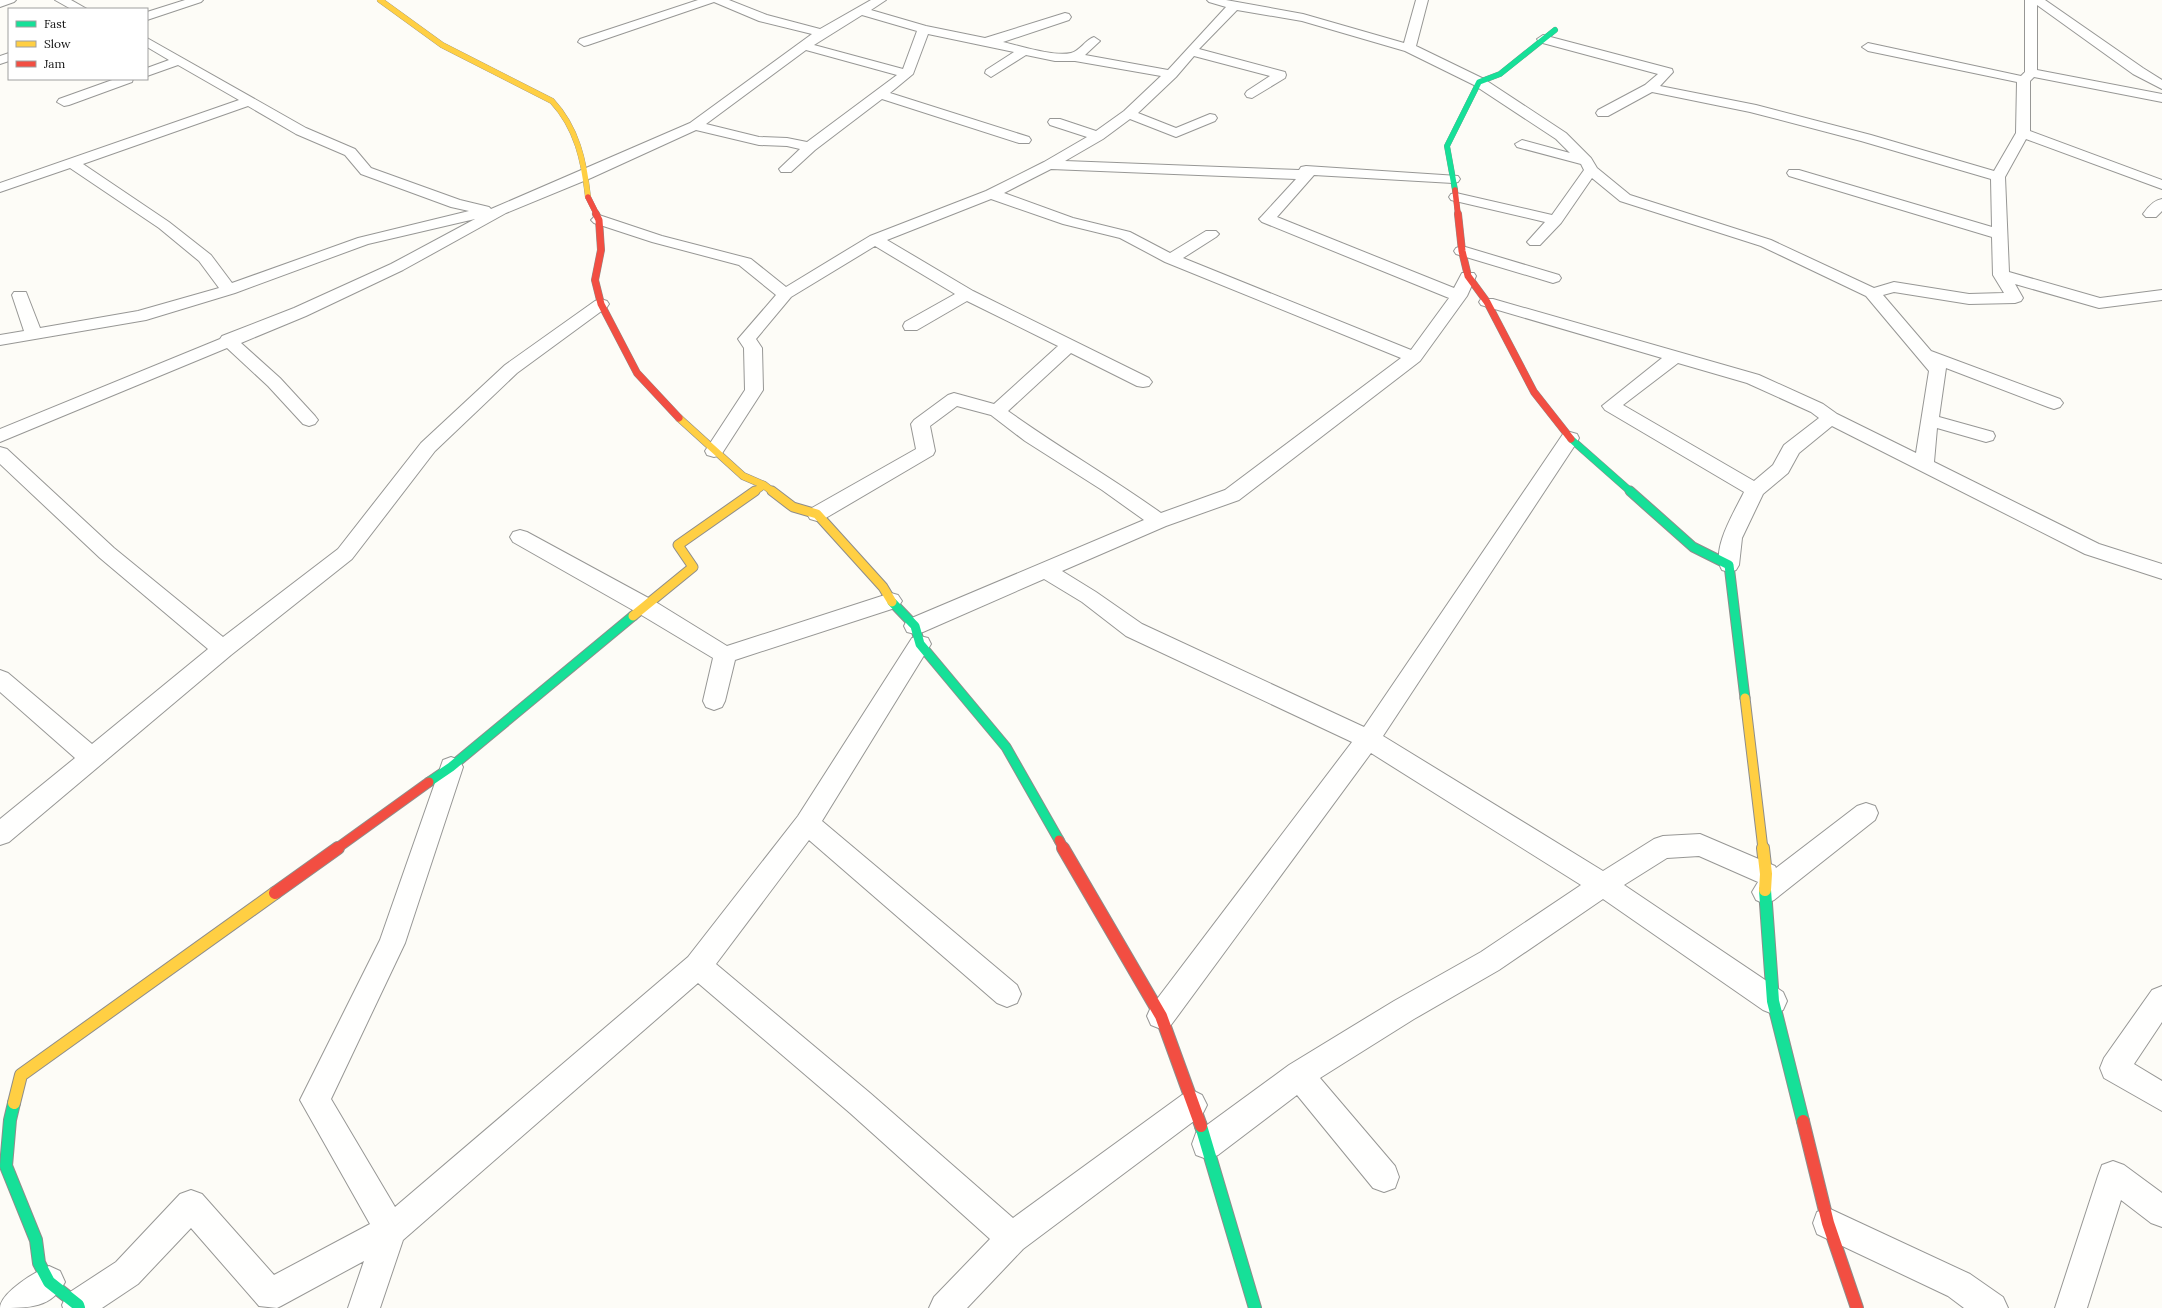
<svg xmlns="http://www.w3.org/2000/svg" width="2162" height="1308" viewBox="0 0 2162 1308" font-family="Lora,serif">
  <rect width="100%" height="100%" fill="#fdfcf7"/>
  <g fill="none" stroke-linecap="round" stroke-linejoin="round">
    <g stroke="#979795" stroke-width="2">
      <path id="street" d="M0,0h16l-2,2 -14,5z
        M55,0h16l16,9h-16z
        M185,0h18l-2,2 -54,18v-8z
        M698,0h31l38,15 53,14 51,-29h15l-15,10 55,16 59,12 80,-25 4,1 2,3 -2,3 -66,22c17,4 51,15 68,11 9,-2 14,-13 23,-16l6,4 -15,14 83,15 58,-63 -17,-5 -2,-2h19l77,14 101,29 12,-43h12l-12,46 68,33 82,54 25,25 6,10 33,27 141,45 103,48 20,-6 75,12 35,-1 -11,-18 -1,-38 -203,-61 -2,-3 2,-3h10l193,57 -1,-48 -130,-38 -111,-29 -98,-20 -44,24h-10l-2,-3 2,-3 47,-25 13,-11 -119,-32 -2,-3 6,-4 129,34 1,3 -13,14 96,19 115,30 123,36 22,-38 1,-51 -149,-31 -6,-4 6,-4 153,33 4,-4v-72h20l98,68 19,12v9l-29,-15 -96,-69v65l125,24v8l-128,-25 -4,4v50l132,49v9l-136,-50 -21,38 4,95 91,26 62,-8v10l-63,8 -84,-24 8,14 -2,3 -6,2 -46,1 -75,-12 -11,3 48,56 129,48 3,4 -3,4 -6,2 -6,-2 -102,-39 -7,49 54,15 2,4 -2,4 -7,2 -49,-14 -3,34 165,82 63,20v15l-77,-25 -253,-128 -33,27 -11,20 -25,21 -21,44 -3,27 -3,5 -7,2 -7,-2c-12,-20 13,-59 22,-78l-139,-82 -3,-4 60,-48 -181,-53 -2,-3 2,-3h12l266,76 64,29 14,10 79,39 13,-82 -63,-75 -105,-50 -141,-45 -28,-23 -31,45 -21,22h-10l-3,-3 18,-20 -94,-22 -2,-3 2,-3 5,-1 96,22 32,-45 -3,-6 -64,-17 -2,-3 7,-4 48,13 -14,-14 -82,-54 -69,-34 -103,-30 -65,-11 -38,39 86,23 1,3 -1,3 -33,20 -5,-1 -2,-3 2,-3 23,-15 -76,-20 -18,21 -38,36 38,15 34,-14 5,1 2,3 -2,3 -39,16 -46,-18 -27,20 -38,22 234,9 2,-3 5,-1 152,10 2,3 -2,3 -5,1 -139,-8 -37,42 177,71 8,-15h12l2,3 -9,20 -47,65 -181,139 -73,26 -104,45 34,21 46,32 222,103 199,-293 7,-2 7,2 2,4 -2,4 -194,294 220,135 51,-32 9,-3 37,-2 75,32 1,2 81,-62 9,-3 9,3 3,7 -3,7 -101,80 -9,4 -9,-4 -4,-8 6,-10 -59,-26 -32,2 -43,27 159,107 4,9 -4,9 -10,4 -10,-4 -160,-111 -104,71 -85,49 -94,59 75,88 4,11 -4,11 -11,4 -11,-4 -76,-93 -79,60 -11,4 -11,-4 -4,-11 4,-11 93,-68 105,-64 87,-49 100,-67 -210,-132 -200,272 -10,4 -10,-4 -4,-9 4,-9 201,-265 -226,-106 -44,-34 -38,-23 -121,53 -8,2 -8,-2 -3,-6 3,-6 237,-100 -42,-30 -77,-49 -34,-26 -34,-9 -27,20 5,25 -2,4 -109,64 -7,2 -7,-2 -3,-5 3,-5 106,-60 -5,-25 3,-4 34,-25 6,-2 40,11 64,-58 -91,-45 -50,29h-12l-2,-4 2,-4 50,-28 -80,-48 -84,51 -35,42 6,9 1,42 -42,65 -7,2 -7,-2 -2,-4 40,-61 -1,-42 -6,-9 38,-44 -37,-30 -87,-23 -58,-19 -3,-3 3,-3 5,-2 63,21 89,23 35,28 84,-51 116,-45 58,-29 43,-25 -37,-12 -2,-3 2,-3h10l36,12 28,-20 37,-35 -86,-15h-20l-29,-6 -35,22 -6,-4 1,-3 28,-18 -86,-18 -15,40 -23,19 139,44 2,3 -2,3h-10l-137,-44 -67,51 -24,22h-10l-2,-3 21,-20 -13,-3 -28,-1 -63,-15 -105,48 -85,35 -103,57 -97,46 -65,27 39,35 35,38 3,4 -3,4 -6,2 -6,-2 -35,-38 -41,-38 -227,94v-13l220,-90 2,-3 72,-28 97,-44 84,-45 -107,25 -133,49 -89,27 -146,25v-10l24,-4 -12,-36 2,-3h12l14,36 98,-17 81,-23 -20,-27 -40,-33 -89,-60 -70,24v-9l239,-83 -61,-35 -31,11v-8l22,-8 -22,-13v-9l159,90 49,21 16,19 89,32 29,7 2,2 199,-86 122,-89 -53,-13 -45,-19 -126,43 -4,1 -6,-4 2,-3zM862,15l55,16 -14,38 -89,-24zM806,50l91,25 -90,67 -20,-4 -28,-1 -53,-13zM248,106l48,28 49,21 16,19 90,33 18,4 -111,27 -126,45 -21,-28 -42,-33 -86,-58zM1051,169l245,10 -34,37 -3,3 3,3 187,76 -38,52 -228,-92 33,-21 3,-3 -3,-3h-10l-36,22 -40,-21 -57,-14 -69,-25zM991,199l72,25 57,14 45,24 236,96 -176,132 -64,23c-50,-36 -103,-66 -153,-102l63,-58 66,33 6,1 6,-1 3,-4 -3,-4 -176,-87 -86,-51zM1678,363l69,20 64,29 8,6 -35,27 -11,20 -19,16 -131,-76z
        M9,53v8l-9,3v-8z
        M115,79h18l-1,3 -63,23 -5,1 -7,-4 2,-3z
        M2162,199v12l-6,6h-10l-3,-3c5,-7 11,-14 19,-15z
        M1462,246l97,29 2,3 -2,3 -6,2 -97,-29 -2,-3 2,-3z
        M601,299l6,2 2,3 -2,3 -90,66 -82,78 -83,108 -121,96 -222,187 -9,3v-26l75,-61 -75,-66v-22l8,3 84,71 116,-95 -108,-91 -100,-94v-17l7,2 107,99 109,89 115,-88 83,-106 84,-78 90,-64z
        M520,530l7,2 127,69 73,45 164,-53 7,2 4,6 -4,6 -163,53 -10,41 -3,6 -8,3 -8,-3 -3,-6 10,-43 -75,-45 -125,-71 -3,-5 3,-5z
        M920,636l8,2 3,6 -109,177 195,164 4,9 -4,9 -10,4 -10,-4 -188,-163 -93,124 154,129 143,125 169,-123 10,-5 10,5 5,10 -5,10 -179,134 -56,59h-38l5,-11 56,-58 -140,-126 -152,-130 -295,257 -23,68h-32l16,-47 -83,45 -4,2 -18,-2 -68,-78 -53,56 -36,24h-39l-1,-3 5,-11 49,-32 64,-68 11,-4 11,4 72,81 96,-51 -70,-124 80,-160 63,-180 8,-3 8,3 4,7 -58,176 -74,156 64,108 293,-250 110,-141 114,-178z
        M2162,986v36l-28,42 28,17v30l-58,-33 -4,-10 4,-10 48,-68z
        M2113,1161l11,4 38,28v34l-11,-4 -30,-23 -34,108h-32l43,-132 4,-11z
        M1828,1208l142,66 33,23 5,11h-44l-16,-12 -131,-62 -4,-11 4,-11z
        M49,1266l11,5 5,11c-13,26 -36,26 -65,26 1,-16 35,-36 49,-42z"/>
    </g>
    <g stroke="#8e8d8b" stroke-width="6">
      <path id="fast-far3" d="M1455,190l-8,-44 32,-64 21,-8 55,-44"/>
    </g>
    <g stroke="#8e8d8b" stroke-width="8">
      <path id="fast-far2" d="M1571,439l60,53"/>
    </g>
    <g stroke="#8e8d8b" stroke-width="11">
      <path id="fast-far1" d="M1630,491l63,56 36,18 16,133
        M892,602l23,24 5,18 86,103 53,93
        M429,782l22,-15 182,-151"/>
    </g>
    <g stroke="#8e8d8b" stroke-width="14">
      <path id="fast" d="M1765,890l8,111 30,120
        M14,1103l-4,17 -4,46 30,74 3,23 10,19 29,23 1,3
        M1201,1126l54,182"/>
    </g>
    <g stroke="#8e8d8b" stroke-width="6">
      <path id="slow-far3" d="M380,0l62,45 110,56c25,27 32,60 36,96"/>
    </g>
    <g stroke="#8e8d8b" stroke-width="8">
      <path id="slow-far2" d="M679,418l64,58 21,9 9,7
        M754,492l10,-7"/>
    </g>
    <g stroke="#8e8d8b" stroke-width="11">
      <path id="slow-far1" d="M772,491l21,16 24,7 66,73 9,15
        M633,616l60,-49 -15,-22 77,-54
        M1745,698l18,151"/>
    </g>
    <g stroke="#8e8d8b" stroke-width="14">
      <path id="slow" d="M1763,848l3,26 -1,16
        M14,1103l7,-28 254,-182"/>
    </g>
    <g stroke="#8e8d8b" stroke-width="6">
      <path id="jam-far3" d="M1455,190l3,25
        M588,197l9,18"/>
    </g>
    <g stroke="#8e8d8b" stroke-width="8">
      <path id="jam-far2" d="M596,214l3,6 2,30 -6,30 6,24 36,69 42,45
        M1458,214l4,37 6,25 19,26 47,90 37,47"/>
    </g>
    <g stroke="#8e8d8b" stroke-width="11">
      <path id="jam-far1" d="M1059,840l5,9
        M336,849l93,-67"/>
    </g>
    <g stroke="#8e8d8b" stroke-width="14">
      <path id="jam" d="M1063,848l98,168 40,110
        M275,893l63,-45
        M1803,1121l25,102 29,85"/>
    </g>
    <use href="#street" fill="#fffffe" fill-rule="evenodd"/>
    <use href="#fast-far3" stroke="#16e098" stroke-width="5.5"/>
    <use href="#fast-far2" stroke="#16e098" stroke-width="7"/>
    <use href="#fast-far1" stroke="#16e098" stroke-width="9"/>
    <use href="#fast" stroke="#16e098" stroke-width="12"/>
    <use href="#slow-far3" stroke="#ffcf43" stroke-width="5.5"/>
    <use href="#slow-far2" stroke="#ffcf43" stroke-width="7"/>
    <use href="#slow-far1" stroke="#ffcf43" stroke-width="9"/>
    <use href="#slow" stroke="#ffcf43" stroke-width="12"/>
    <use href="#jam-far3" stroke="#f24e42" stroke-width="5.5"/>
    <use href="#jam-far2" stroke="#f24e42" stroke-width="7"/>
    <use href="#jam-far1" stroke="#f24e42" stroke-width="9"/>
    <use href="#jam" stroke="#f24e42" stroke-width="12"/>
  </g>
  <rect x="8" y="8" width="140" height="72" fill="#ffffff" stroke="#a0a0a0"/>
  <rect x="16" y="21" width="20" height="6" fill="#16e098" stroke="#a0a0a0"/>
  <text x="44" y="28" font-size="12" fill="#111111">Fast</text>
  <rect x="16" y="41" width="20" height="6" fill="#ffcf43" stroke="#a0a0a0"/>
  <text x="44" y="48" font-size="12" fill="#111111">Slow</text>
  <rect x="16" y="61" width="20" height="6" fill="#f24e42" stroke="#a0a0a0"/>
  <text x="44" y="68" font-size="12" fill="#111111">Jam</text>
</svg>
